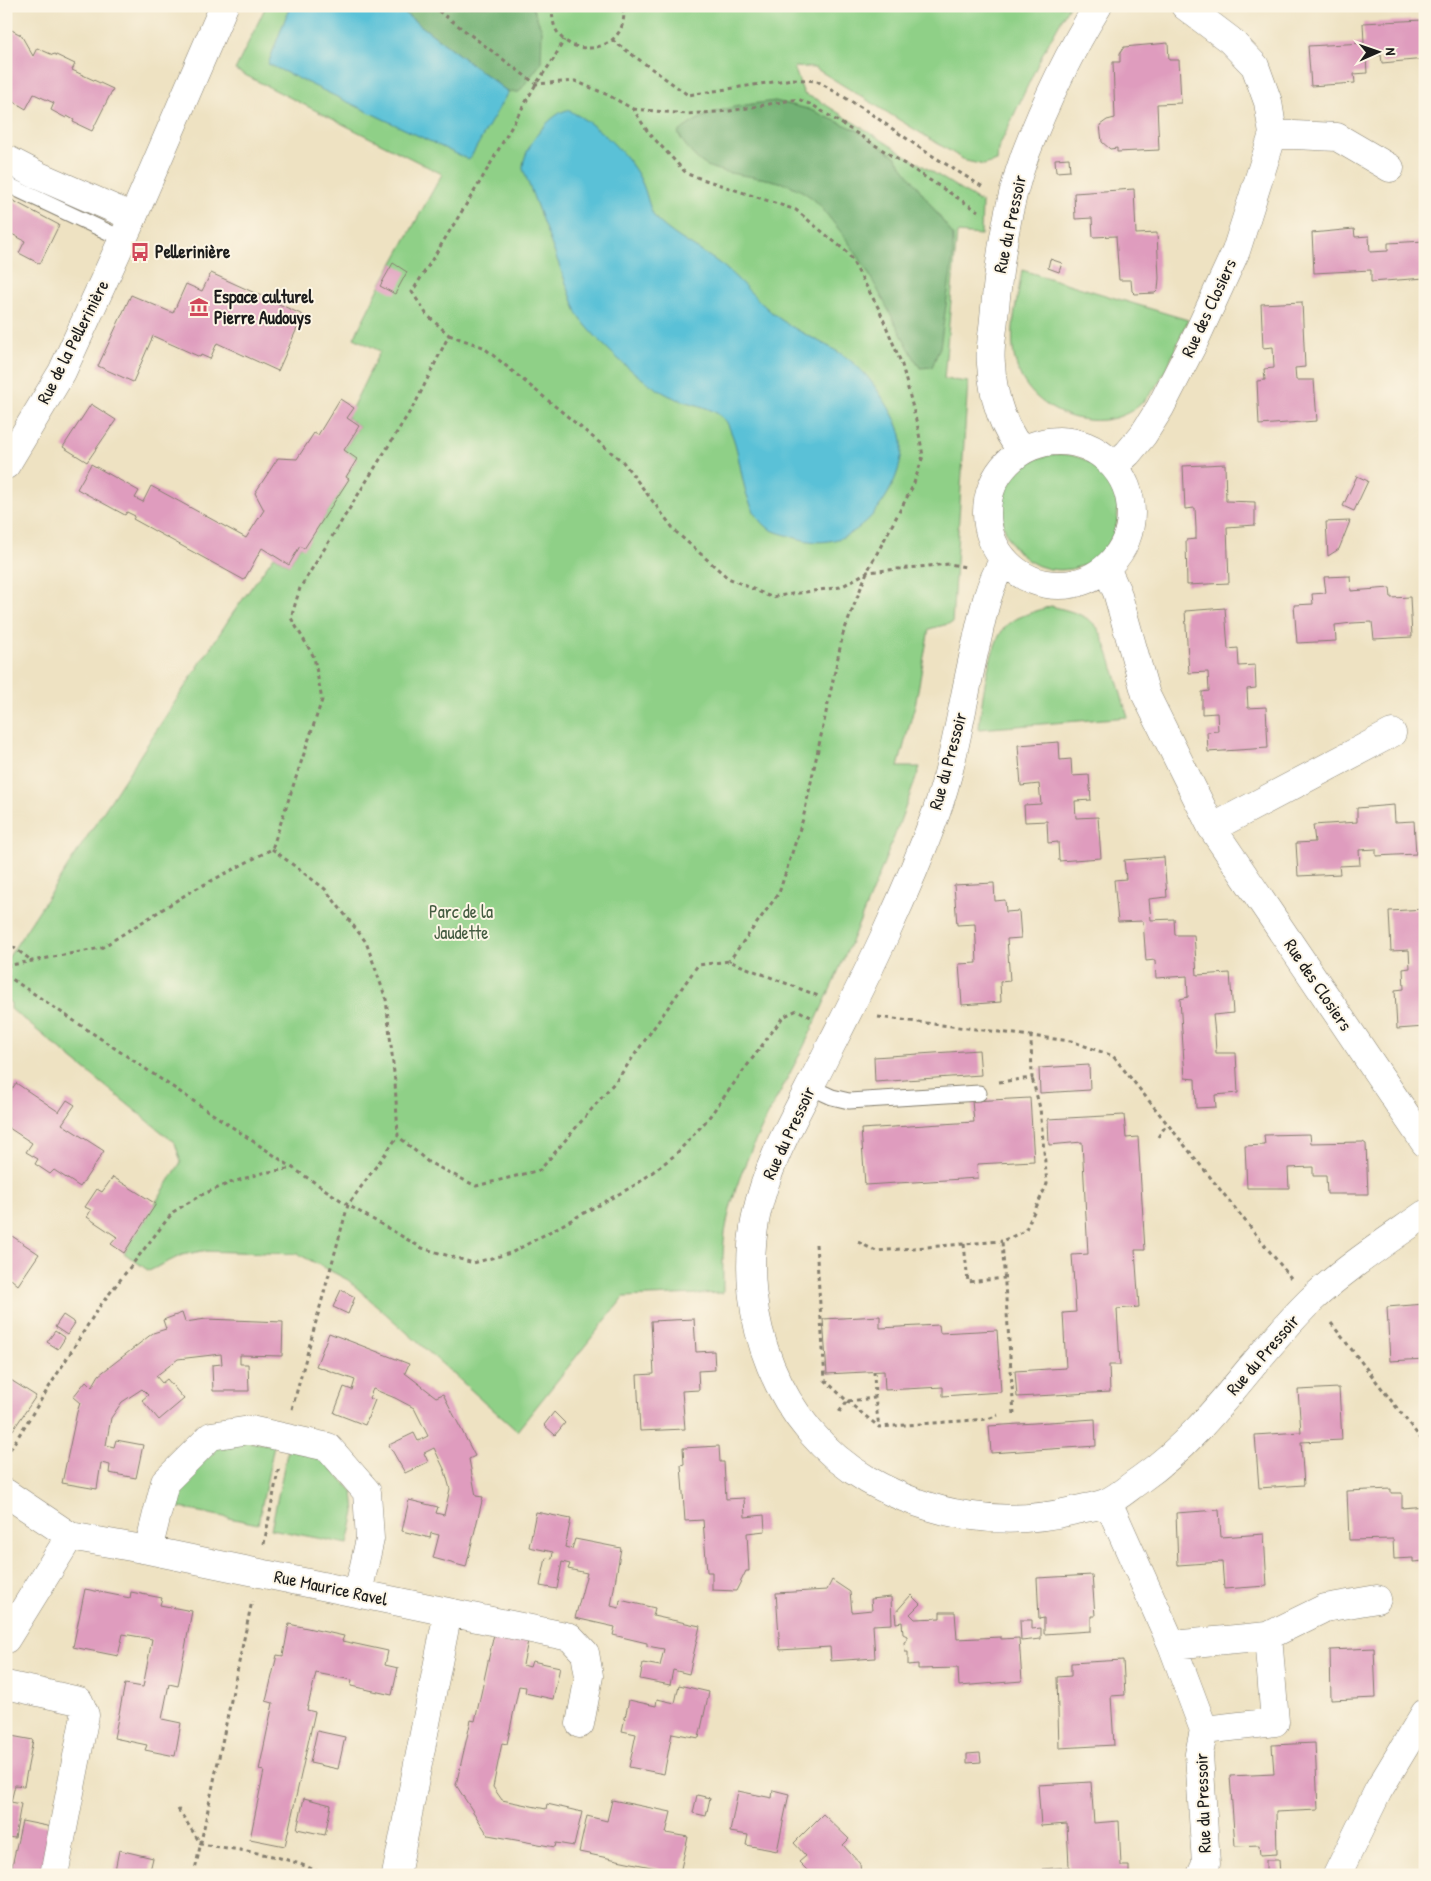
<svg xmlns="http://www.w3.org/2000/svg" width="1431" height="1881" viewBox="0 0 1431 1881" font-family="'Patrick Hand',sans-serif">
  <rect width="100%" height="100%" fill="#fcf5e5"/>
  <filter id="ink" filterUnits="userSpaceOnUse"><feTurbulence type="fractalNoise" baseFrequency=".02" numOctaves="2"/><feDisplacementMap in="SourceGraphic" scale="10" xChannelSelector="R" yChannelSelector="G"/><feConvolveMatrix kernelMatrix="1 2 1 2 8 2 1 2 1" color-interpolation-filters="sRGB"/></filter>
  <filter id="wash" filterUnits="userSpaceOnUse"><feTurbulence type="fractalNoise" baseFrequency=".0096" numOctaves="4" result="noise"/><feDisplacementMap in="SourceGraphic" scale="20" xChannelSelector="R" yChannelSelector="G"/><feGaussianBlur stdDeviation="1.12" result="paint"/><feColorMatrix in="noise" values="0 0 0 0 0 0 0 0 0 0 0 0 0 0 0 0 0 1.4 0 .05"/><feComposite in="paint" operator="in"/></filter>
  <g filter="url(#wash)">
    <rect width="100%" height="100%" fill="#eee2c2"/>
    <path fill="#8fd087" stroke="#567652" d="M266,6h803l-27,49 -44,94 -1,12 -13,4 -18,-4 -151,-93 -21,-1 10,27 14,6 164,103 -1,32 -24,-2 -13,146 24,3 -16,241 -23,6 -13,72 -18,66h22c-31,88 -67,173 -106,258 -31,68 -77,133 -89,208 -3,20 -2,40 -2,60l-99,4 -107,134 -169,-151 -50,-26 -96,-3 -20,4 -33,16 -25,-18 57,-91 -6,-19 -164,-134v-6l-5,-3v-39l227,-348 41,-57 15,9 11,-19 4,2 45,-69 -3,-2 11,-18 -13,-9 15,-24 -12,-8 33,-67 -26,-13 26,-52 62,-112 -207,-104z
      M1022,270l166,50c-12,26 -23,60 -43,80 -39,41 -114,16 -129,-36 -9,-30 2,-64 6,-94z
      M1002 512a58 58 0 1 1 116 0a58 58 0 1 1-116 0Z
      M1051,606c15,4 35,8 45,20 11,13 25,71 32,91l-149,12c2,-24 10,-91 30,-106 11,-8 29,-12 42,-17z
      M233,1440l41,5 -16,79 -92,-19 35,-53z
      M288,1448l35,12 30,32 2,20 -7,32 -77,-15z"/>
    <path fill="#73b274" stroke="#486748" d="M395,6h137l10,24 -1,33 -22,29h-11z
      M775,101l33,8 49,21 38,26 58,79v22l-13,90 -8,20 -12,1c-30,-50 -49,-101 -88,-147 -6,-7 -12,-17 -20,-23 -31,-24 -66,-18 -100,-30 -15,-5 -27,-22 -34,-35 29,-25 60,-27 97,-32z"/>
    <path fill="#5ac1d7" stroke="#3b6e7a" d="M290,6h105l113,86 -39,68 -201,-96z
      M567,110c27,11 66,48 76,75 5,11 6,27 15,36 19,18 44,29 65,45 23,19 41,44 66,59 36,22 61,26 87,63 10,15 24,35 26,53 3,37 -31,91 -68,99 -16,4 -30,1 -44,-4 -7,-2 -17,-4 -23,-9 -28,-24 -23,-64 -36,-95 -2,-4 -3,-10 -7,-13 -14,-14 -37,-15 -54,-23 -31,-15 -72,-53 -92,-81l-55,-146c-1,-19 25,-54 44,-59z"/>
    <g id="blocks">
      <path fill="#df9cbe" d="M1423,20l2,39 -43,4 -1,-8 -15,2 1,16 -13,1 1,9 -44,3 -3,-40 56,-3 -1,-20z
        M6,27l15,8 12,21 4,-8 16,7 1,-1 21,10 -3,6 41,19 -21,42 -19,-9 1,-2 -7,-4 -1,2 -15,-8 3,-7 -20,-9 -8,15 -20,-12z
        M1168,43l1,17h10l2,43 -24,1 2,46 -42,2v-4l-7,1 -8,-7 -2,-17 7,-5 8,-2 -2,-56h7v-9l4,-6z
        M1069,158l1,13 -14,1 -1,-13z
        M1134,189l2,45 21,-1 2,45 -1,12 -3,3 -20,1 -3,-3 -1,-11h-12l-3,-44 -23,1 -1,-19 -17,1 -1,-26z
        M12,200l47,25 -19,39 -21,-11 6,-12 -19,-10v-20z
        M1354,229l1,8 14,-1 1,16 18,-1v-8l37,-2v37l-54,4v-12l-57,3 -2,-40z
        M1050,259l12,4 -3,9 -11,-4z
        M393,263l14,9 -12,22 -15,-8z
        M211,273l92,42 -25,56 -61,-28 -7,16 -9,-4 -1,2 -47,-21 -20,46 -35,-16 33,-71 42,18 13,-29 16,7z
        M1302,302l3,65 -10,1 1,12h18l3,41 -58,4 -2,-44 8,-1 -1,-11 10,-1 -1,-21 -10,1 -2,-44z
        M340,399l14,9 -7,10 12,8 -15,24 13,9 -11,18 3,2 -45,70 -4,-3 -11,19 -27,-17 -18,32 -111,-61 2,-3 -8,-4 -2,3 -48,-26 14,-25 48,27 -4,7 8,4 8,-16 95,52 18,-28 -9,-17 23,-35 19,1 17,-26 4,2z
        M91,404l25,16 -29,42 -24,-15z
        M1225,464l1,37 29,1v23l-28,2 2,56 -42,2 -1,-45 10,-1v-11l-1,-20 -10,1 -2,-43z
        M1357,476l11,5 -14,30 -11,-5z
        M1350,521l-11,28 -11,7 -2,-34z
        M1350,576l1,15 39,-3 1,10 19,-1 2,40 -38,2 -2,-17 -20,1 -17,2 1,16 -39,2 -3,-38 19,-1 -1,-10 14,-1 -2,-16z
        M1225,608l3,41 10,-1 1,18 16,-1 1,23 -9,1 1,19 18,-1 2,41 -60,4 -1,-20 11,-1 -1,-18 -15,1v-22l7,-1 -1,-19 -19,1 -4,-62z
        M1059,742l1,18 11,-1 1,17 17,-1 2,25 -16,1 1,17 22,-1 3,41 -42,3 -1,-19 -10,1 -1,-22 -22,1 -1,-17 17,-1 -2,-20 -18,2 -3,-41z
        M1394,805l1,17 19,-1 2,33 -40,2v-7l-17,1 1,15 -21,1 1,8 -42,2 -2,-33 19,-1 -2,-17 44,-3v-14z
        M1164,857l3,40 -18,2 2,21 23,-1 1,16h19l3,40 33,-2 3,40 -20,2 2,19 1,19h20l2,40 -23,2 1,12 -20,1 -1,-29 -10,-1 -5,-79 8,-2 -1,-21 -31,2 -1,-18 -9,1 -3,-40 -25,1 -4,-42 12,-1 -2,-19z
        M994,883l1,18 10,-1 1,12 13,-1 2,27 -14,1 3,42 -10,1 1,20 -39,3 -3,-41 18,-1 -1,-22 -1,-17 -18,1 -3,-40z
        M1425,909v118l-28,2 -2,-39 9,-1 -1,-20 7,-1 -1,-18 -18,1 -2,-40z
        M979,1050l2,25 -106,7 -1,-25z
        M1089,1065l1,25 -50,3 -1,-25z
        M16,1083l43,29 8,-12 8,5 -13,19 42,27 -24,36 -26,-17 -4,4 -15,-10 3,-5 -12,-7 6,-9 -26,-17v-28z
        M1030,1098l4,63 -57,3 1,14 -113,7 -4,-56 113,-7 -2,-21z
        M1124,1115l2,23 12,-1 7,113h-10l4,57 -22,2 3,56h-11l1,27 -93,5 -2,-26 51,-3 -3,-55 13,-1 -4,-57 16,-1 -6,-112 -33,3 -1,-26z
        M1310,1134l1,9 52,-1 3,2 2,50h-41l-1,-18h-13v-9l-25,1 1,20h-42l-2,-42 20,-1 -1,-10z
        M113,1177l43,27 -32,49 -13,-9 6,-7 -30,-20 4,-7 -6,-3 12,-18 5,3z
        M6,1232l33,22 -21,31 -7,-6 -5,7z
        M341,1290l14,7 -7,17 -15,-7z
        M1425,1304v55l-35,2 -3,-54z
        M182,1313l3,9 21,-3 77,3 -1,34 -42,-1v9h8l1,27h-36l-1,-26 10,-1 -1,-10 -43,5 -22,17 6,7 5,-4 17,20 -25,21 -17,-20 6,-5 -6,-6 -20,13 -11,16 -5,27 8,2 2,-7 27,5 -7,33 -27,-5 1,-8 -9,-2 -4,26 -35,-6 15,-71 3,-9 -7,-6 13,-16 6,6 7,-12 54,-42 13,-4 -3,-9z
        M63,1315l12,8 -8,12 -12,-8z
        M880,1316v12l59,-3 1,8 57,-3 4,62 -58,4v-9l-58,3 -1,-19 -57,3 -4,-55z
        M694,1319l2,33 18,-1 1,19 -17,1 1,19 -17,1 3,38 -45,2 -3,-56 17,-1 -3,-53z
        M55,1331l10,7 -7,11 -11,-7z
        M329,1333l80,31 -4,9 31,24 7,-3 32,62 -6,3 7,37 7,1 -17,70 -33,-9 6,-23 -8,-2 -1,5 -28,-7 7,-31 29,7 -2,6 8,2 6,-26 -5,-18 -11,-23 -10,5 4,9 -23,11 -16,-28 25,-12 4,8 10,-5 -14,-28 -19,-10 -22,-9 -4,9 6,2 -10,25 -31,-12 10,-26 8,3 3,-10 -39,-14z
        M6,1377l30,19 -23,34 -7,-4z
        M1339,1388l3,52 -41,2 3,43 -45,3 -4,-53 46,-3 -3,-42z
        M554,1412l11,11 -10,12 -11,-10z
        M1095,1419l1,27 -105,7 -2,-27z
        M719,1446l1,16h4l2,37 18,-1 1,19 19,-2 1,16 -18,2 2,38h-3l-10,20 -24,-1v-18h-5l-4,-52 -18,1 -4,-56 3,-1 -1,-16z
        M1391,1489v4h11v15l23,-2v55l-12,1v-4l-19,1 -1,-20 -44,1 -2,-49z
        M1219,1510l2,27 43,-3 3,52 -43,3 -2,-27 -44,3 -2,-52z
        M536,1512l35,7 -6,28 7,2 3,-10 46,9 -10,58 8,2 1,-8 35,8 -2,8 47,10 -11,48 -16,-4 -3,15 -30,-6 3,-16 17,3 4,-17 -17,-3v-3l-34,-8 2,-8 -40,-9 12,-45 -19,-4 2,-5 -8,-2 -5,27 -17,-3 6,-28 6,1 1,-7 -24,-5z
        M1092,1575l3,41h-4v15l-47,3v-16l-5,1 -2,-41z
        M832,1580l18,12 2,20 20,-2 -1,-11 20,-2 1,27 -19,1 2,33 -44,3 -1,-14 -50,3 -4,-57 51,-3z
        M85,1589l45,9 1,-6 31,6 -2,7 32,6 -14,75 -9,-2 -7,35 19,4 -6,33 -30,-6 2,-5 -33,-7 11,-54 18,3 9,-48 -29,-5 -5,22 -45,-9z
        M911,1595l9,9 -10,10 5,5 25,-1v-6h15l2,27 44,-2v2l18,-1 3,43 -63,5 -1,-18 -40,1v-5l-10,1v-13h-3l-1,-10 3,-2v-4l-4,-2 -1,-12 -6,1 -1,-10z
        M1020,1620h12v9l9,-1v11l-20,2z
        M289,1624l55,12 -2,5 46,10 -3,14 13,3 -6,27 -41,-9 1,-6 -36,-7 -9,37 8,2 -30,134 -35,-7 14,-68 -5,-1 14,-67 -7,-2 11,-46 6,1z
        M494,1634l34,7 -5,24 7,2 2,-6 28,6 -7,32 -28,-6 1,-6 -7,-1 -12,58 -5,-1 -9,44 9,13 44,9 1,-5 35,8 -8,34 -18,-3 -1,4 -67,-12 -32,-50 15,-65 4,1z
        M1374,1648l2,50 -45,2 -1,-50z
        M1123,1660l2,35 -14,1 3,49 -55,3 -2,-71 14,-1v-13z
        M679,1685l30,7 -10,46 -27,-5 -8,41 -35,-7 7,-33 -14,-3 7,-31 27,6 1,-7 18,4z
        M317,1731l28,6 -7,32 -28,-6z
        M6,1735l27,5 -9,46 -9,-1 -4,17 10,2 -6,34 -9,-1z
        M1315,1743l3,67 -42,2 1,42 -17,1 -1,-10 -24,1 -5,-70 44,-2 -2,-29z
        M980,1753l1,9 -14,1v-9z
        M1091,1782l3,41 25,-2 2,45h8v9h-86l-1,-6 27,-2 -2,-43 -26,2 -3,-41z
        M773,1790l16,4 -12,57 -31,-6 2,-10 -18,-3 8,-41 34,7z
        M697,1795l13,3 -4,18 -13,-3z
        M304,1798l27,7 -6,30 -28,-6z
        M612,1800l59,12 -5,21 22,4 -8,36 -101,-21 8,-36 20,5z
        M823,1814l26,25 -6,6 17,19 1,11h-49l-13,-13 7,-6 -12,-13z
        M22,1821l30,6 -10,48h-32z
        M119,1850l34,8 -4,17h-35z
        M1266,1860h13l1,15h-14z"/>
    </g>
  </g>
  <g filter="url(#ink)">
    <use href="#blocks" fill-opacity="0" stroke="#857f6f" stroke-width="1"/>
    <g fill="none" stroke-linecap="round" stroke-linejoin="round">
      <g stroke="#857f6f" stroke-width="17">
        <path id="service" d="M6,184l117,55
          M810,1087l22,10 17,4 130,-8"/>
      </g>
      <g stroke="#857f6f" stroke-width="29">
        <path id="minor" d="M1273,134l64,3 53,31
          M6,159l31,16 96,42
          M987 513a72 72 0 1 1 144 0a72 72 0 1 1-144 0Z
          M1022,451c-21,-25 -29,-55 -31,-87 -2,-15 2,-31 3,-46 5,-54 12,-111 31,-163 20,-52 43,-101 73,-149
          M1114,466l14,-13 15,-18 17,-27 34,-66 42,-91 37,-117 -5,-32 -13,-36 -25,-26 -45,-34
          M1004,560c-15,24 -21,52 -27,80 -14,57 -21,117 -41,173 -30,82 -69,162 -109,240 -26,53 -59,105 -71,163 -20,101 22,212 112,264 63,36 134,48 204,31 11,-3 23,-4 33,-8 13,-5 24,-16 36,-24 68,-47 110,-120 169,-178 34,-32 77,-60 115,-87
          M1106,568l11,24 29,103 66,133 213,315
          M1212,828l180,-95
          M6,1493l64,43
          M1108,1502l64,143 32,85 71,-8 -7,-86 -96,9
          M148,1550l17,-68 46,-46 39,-6 78,17 39,45 3,47 -12,54
          M448,1612l122,25 15,16 4,23 -9,48
          M1268,1636l57,-28 52,-9
          M6,1639l64,-103 78,14 300,62 -52,263
          M6,1685l73,16 6,14 -31,160
          M1201,1875l5,-11 -7,-110 5,-24"/>
      </g>
      <g stroke="#857f6f" stroke-width="29">
        <path id="tertiary" d="M6,465l56,-93 71,-155 91,-211
          M1337,1875l41,-84 47,-78"/>
      </g>
      <path stroke="#857f6f" stroke-width="3" stroke-dasharray="4 4" stroke-linecap="butt" d="M432,6l104,78 39,-3 33,14 25,14 15,23 39,42 109,36 52,43 31,56 23,56 16,63 5,28 -10,30 -46,86 -24,62 -40,185 -24,74 -50,68
        M553,6c-8,58 80,54 70,0
        M612,40l76,55 105,-16 24,2 47,28 59,41 60,37
        M633,109l54,5 43,-3 68,-12 16,7 164,105
        M449,335l34,12 140,115 53,70 52,46 43,19 70,-10 26,-15 82,-8 17,3
        M272,849l53,40 41,53 20,57 9,83 3,54 30,26 48,24 64,-16 79,-93 79,-112 31,-4 92,36
        M6,942l25,18
        M6,966l95,-18 89,-56 82,-43 50,-149 -8,-43 -23,-39 9,-30 117,-188 32,-65 -22,-20 -15,-23 68,-110 56,-98 17,-24 11,-20
        M6,975l342,230 74,43 51,15 38,-10 126,-69 38,-29 32,-35 76,-103 14,-7 14,7
        M878,1017l193,24 42,15 178,222
        M999,1082l33,-4 -1,-41
        M1158,1137l9,-13
        M858,1242l18,9 126,-10
        M816,1244l9,136 22,21 -10,14
        M964,1244l4,38 37,-4
        M1331,1323l94,121
        M874,1371l1,27
        M847,1401l32,26 109,-8 10,-4
        M848,1401l27,-3 4,29
        M292,1409l56,-204 50,-69
        M1014,1414l-12,-173 23,-10 22,-47 -7,-76 -8,-30
        M6,1456l93,-149 74,-95 28,-17 29,-12 32,-10 32,-5
        M264,1544l15,-78
        M178,1809l23,35c42,7 85,10 123,31
        M194,1875l58,-274"/>
      <use href="#service" stroke="#fff" stroke-width="15"/>
      <use href="#minor" stroke="#fff" stroke-width="28"/>
      <use href="#tertiary" stroke="#fff" stroke-width="28"/>
    </g>
  </g>
  <defs>
    <g id="bus-bare" transform="scale(1.5)"><path d="M-5-6H5V4H4V6H2V4H-2V6H-4V4H-5ZM-3.5-4V0h7V-4ZM-3.5 1.2v1.5H-2V1.2ZM2 1.2v1.5H3.5V1.2Z" fill="#d1495b" stroke="#fcf5e5" stroke-width="2.5" paint-order="stroke"/></g>
    <g id="museum-bare" transform="scale(1.5)"><path d="M0-6L6-3V-2H-6V-3ZM-5-1h2V3h-2ZM-1-1h2V3h-2ZM3-1h2V3H3ZM-6 4H6V6H-6Z" fill="#d1495b" stroke="#fcf5e5" stroke-width="2.5" paint-order="stroke"/></g>
  </defs>
  <g fill-rule="evenodd">
    <use href="#bus-bare" x="140" y="252"/>
    <use href="#museum-bare" x="199" y="307"/>
  </g>
  <g text-anchor="middle" stroke-width="4" stroke-linejoin="round" paint-order="stroke">
    <g font-size="18" fill="#1c1c1c" stroke="#fcf5e5">
      <text transform="translate(1010 224) rotate(-78)" y="6">Rue du Pressoir</text>
      <text transform="translate(1209 308) rotate(-65)" y="6">Rue des Closiers</text>
      <text transform="translate(73 342) rotate(-63)" y="6">Rue de la Pellerinière</text>
      <text transform="translate(948 761) rotate(-75)" y="6">Rue du Pressoir</text>
      <text transform="translate(1318 985) rotate(56)" y="6">Rue des Closiers</text>
      <text transform="translate(789 1133) rotate(-65)" y="6">Rue du Pressoir</text>
      <text transform="translate(1263 1355) rotate(-49)" y="6">Rue du Pressoir</text>
      <text transform="translate(331 1588) rotate(12)" y="6">Rue Maurice Ravel</text>
      <text transform="translate(1203 1803) rotate(-92)" y="6">Rue du Pressoir</text>
    </g>
    <g font-size="18" font-weight="bold" fill="#1c1c1c" stroke="#fcf5e5" text-anchor="start">
      <text x="155" y="258">Pellerinière</text>
      <text x="214" y="303">Espace culturel<tspan x="214" dy="21">Pierre Audouys</tspan></text>
    </g>
    <g font-size="18" fill="#445b41" stroke="#fcf5e5">
      <text x="461" y="918">Parc de la<tspan x="461" dy="21">Jaudette</tspan></text>
    </g>
  </g>
  <rect width="1431" height="1881" fill="none" stroke="#fcf5e5" stroke-width="25"/>
  <g transform="translate(1378 52) rotate(88)" stroke="#fcf5e5" stroke-width="4" paint-order="stroke">
  <path d="M0-4L9 19L0 12L-9 19Z" fill="#1c1c1c"/>
  <text y="-8" font-size="14" font-weight="bold" text-anchor="middle" fill="#1c1c1c">N</text>
  </g>
</svg>
